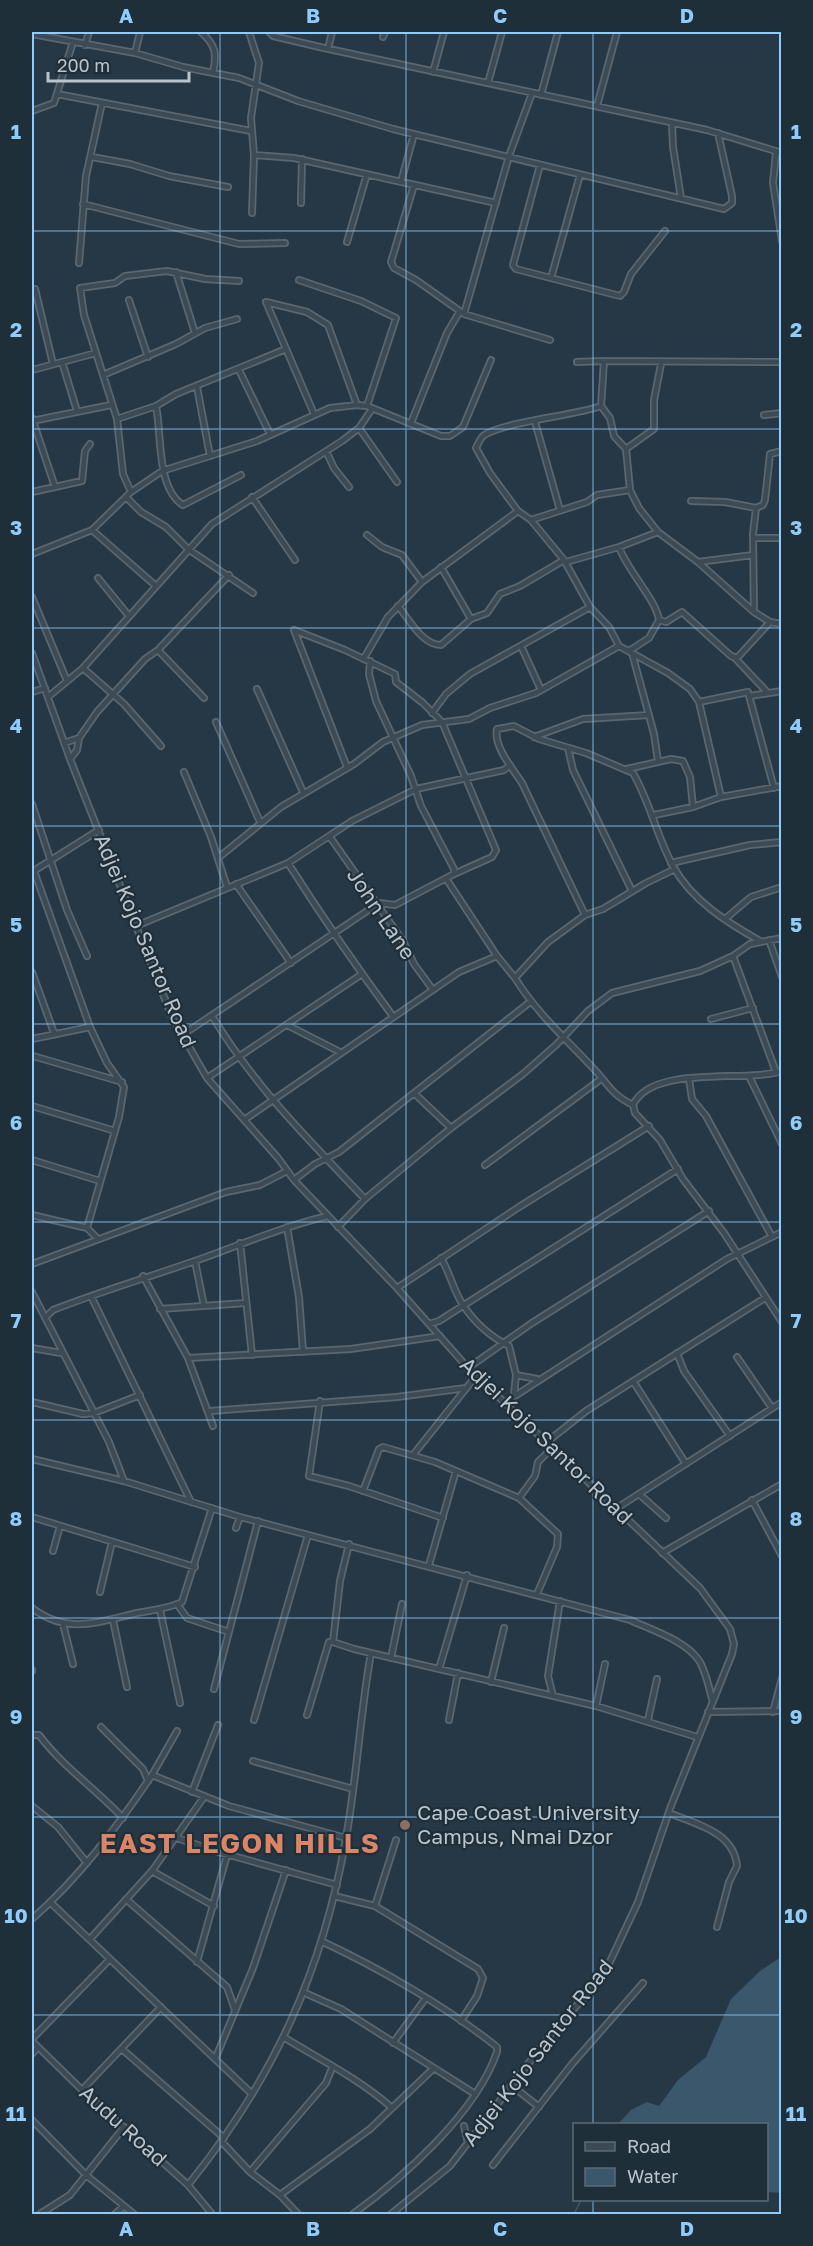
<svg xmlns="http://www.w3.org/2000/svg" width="813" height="2246" viewBox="0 0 813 2246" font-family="'Golos Text',sans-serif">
  <rect width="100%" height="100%" fill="#263845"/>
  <path fill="#3a576c" d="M781,1957v236l-14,-1 -1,-68h-148l13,-14 16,-8 12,4 19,-26 28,-23 25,-58 29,-28z"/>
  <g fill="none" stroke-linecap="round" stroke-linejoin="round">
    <path stroke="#3a576c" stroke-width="1.5" d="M574,2214l7,-14"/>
    <g stroke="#5a6771" stroke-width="8">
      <path id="minor" d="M201,32c15,13 16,22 12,41
        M249,32l10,31 -8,55 3,37 -2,58
        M269,32l4,4 51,12 383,82 75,23
        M32,34l103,19 48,14 56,11 59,23 95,28 331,80 8,-6v-7l-14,-63
        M383,37l2,-5
        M85,45l4,-13
        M328,49l4,-17
        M135,53l5,-21
        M433,72l11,-40
        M488,83l14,-51
        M57,94l194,37
        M541,95l17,-63
        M597,106l20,-74
        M32,111l22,-8 19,-61
        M672,123l1,24 8,51
        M776,153l-3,30 9,58
        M254,155l40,3 202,45
        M92,157l38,7 39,12 59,11
        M540,165l-27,100 3,4 104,27 4,-4 7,-18 34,-43
        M401,182l13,-48
        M414,185l-23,77 3,6 22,12 48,34 86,26
        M301,203l1,-44
        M83,204l156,40 46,-1
        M347,242l20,-68
        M79,263l7,-87 16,-73
        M176,272l19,61
        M551,278l29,-103
        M299,280l62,21 35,17 -29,88
        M35,289l18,75
        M129,300l19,57
        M464,314l45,-158 23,-63
        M62,362l15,49
        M577,362l27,-1
        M32,370l64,-17
        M239,370l31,64
        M103,375l73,-31 29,-16 32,-9
        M197,387l13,69
        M601,406l9,12 4,18 12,13 4,41 9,18 19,24 40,30 56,50 16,10 12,2
        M314,414l-48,-112 41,10 21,13 29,80
        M764,415l18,-2
        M32,418l23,69
        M117,419l39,-13
        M32,421l79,-16
        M535,422l25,88
        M411,423l36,-90 13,-22
        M359,428l38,54
        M626,449l28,-20v-29l7,-36
        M326,451l8,17 15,19
        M241,475l-58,30c-27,-17 -21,-71 -27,-99l20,-12 110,-45
        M32,492l50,-11 3,-30 5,-7
        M131,492l-8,-18 -6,-55 -33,-104 -4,-27 35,-5 10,-7 42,-5 38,8 34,2
        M126,497l15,15 25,15 22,22 65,44
        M252,497l43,63
        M691,501l34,1 31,6
        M531,520l56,-18 10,-7 33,-5
        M92,530l64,56
        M367,535l15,12 20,8 20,27
        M753,538h29
        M619,547c8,23 38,54 40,73l-10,18 -20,13
        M32,554l60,-24 39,-38 31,-21 95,-30 73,-33 27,-3 10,1 74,30h9l13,-9 28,-67
        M566,562l53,-15 39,-15
        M698,562l55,-7
        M441,567l30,52
        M98,578l31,38
        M32,597l35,84
        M398,606c11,13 24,39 43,39l30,-26 16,-6 13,-19 20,-8 44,-26
        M754,612l-1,-78 3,-26 7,-3 2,-5 5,-46 12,-3
        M659,620l7,2 16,-10 49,44 6,2 33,-36
        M294,630l51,20 50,24 1,8 27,21 19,19 54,128 -4,7 -38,17
        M294,630l53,137
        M521,646l20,44
        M158,650l71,-75
        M32,653l38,106 102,258 35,61 71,80 16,22 103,108 71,80 232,220 30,41 4,15 -2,10 -61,152 -33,96 -31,66 -18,24 -38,42 -101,132 -59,48
        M632,653l22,81 4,27
        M734,657l33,35
        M364,658l24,-41 34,-35 96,-71
        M83,668l41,36 37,42
        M257,689l46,103
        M32,692l13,-4
        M750,696l32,-5
        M48,697l35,-29 129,-144 130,-83 17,-13 13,-19
        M699,702l49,-10 26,96
        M432,713l14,-19 24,-20 120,-67
        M216,722l44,100
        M534,737l49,-18 66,-4
        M64,743l15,-5
        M568,748l5,22 59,121
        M70,759l7,-9 2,-12 18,-26 48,-53 13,-9 46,48
        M627,769l44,-10 12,2 7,16 3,30
        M184,772l27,65 16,50
        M721,797l-22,-95 -9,-13 -22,-16 -49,-27 -10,-19 -19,-20 -26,-47 -33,-40 -13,-9 -28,-38 -14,-25c2,-4 4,-9 7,-12 18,-14 91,-20 118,-30l3,-45 178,1
        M32,804l35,106 20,46
        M654,815l39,-8 28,-10 61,-11
        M330,837l73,104 11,23 19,26
        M218,858l63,-51 73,-43 29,-22 39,-17 47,-6 21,-11 46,-15 83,-47
        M288,863c33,52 67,102 104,152
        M671,863l79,-18 32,-3
        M675,869l-29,14 -43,26 -18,6 -37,27 -33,36c21,34 50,60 77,89 16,16 18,27 41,38l2,8 25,27 23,39 41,54 58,89
        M34,871l56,156 17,36 17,24 -5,30 -32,111
        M32,872l67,-42
        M447,880l50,76 18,22
        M236,884l55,79
        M585,915l-63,-132c-9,-14 -29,-37 -25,-54l17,-3 25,13 47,14 47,20c17,29 24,64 40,93 18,34 55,57 87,75
        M725,919l26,-22 31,-10
        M136,926l152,-63 64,-42 64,-32 88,-19 6,-5
        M769,940l13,37
        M733,956l43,116
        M32,972l22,61
        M212,1016c44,72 95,122 153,183
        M711,1019l42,-11
        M287,1025l53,27
        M181,1036l198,-133 16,2 59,-31v-5l-33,-63 -10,-30 -35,-75 -7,-27 1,-13
        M32,1039l58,-12
        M33,1056l89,26
        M749,1076l33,68
        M207,1078l155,-104
        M689,1079l3,20 14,17 65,119
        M415,1094l36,34
        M633,1105c19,-41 112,-22 149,-34
        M32,1106l83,25
        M244,1120l215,-148 38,-16
        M32,1160l68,21
        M485,1165l116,-86
        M294,1180l21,-16 24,-12 191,-150
        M32,1215l55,13 11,11
        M287,1227l12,70 4,55
        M338,1227l27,-28 86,-71 72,-54 33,-29 32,-34 24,-18 88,-22 33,-15 17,-12 32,-6
        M240,1243l12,112
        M441,1258c9,15 13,34 22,47 12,18 28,32 46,41l7,29 21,4
        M195,1261l9,45
        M32,1264l194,-72 34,-7 27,-14
        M143,1276l45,82 25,68
        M397,1288l122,-81 130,-81
        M32,1292l77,150 15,39
        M91,1296l100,206
        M160,1309l86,-6
        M46,1317l7,-7c46,-18 93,-32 139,-48 46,-16 89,-35 136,-46
        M429,1324l10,-3 239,-152
        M32,1348l29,5
        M677,1353l7,18 46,65
        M737,1357l35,51
        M188,1358l163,-9 89,-13
        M468,1368l64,-45 177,-112
        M633,1381l53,83
        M514,1395l2,-20
        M320,1401l-11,75 40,10 94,32
        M32,1402l51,12 11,-1 46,-18
        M504,1403l223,-144 55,-27
        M210,1411l187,-14 69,-9
        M547,1442l39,-31 179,-113
        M413,1455l63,-79
        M32,1459l92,22 116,36 390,103c22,10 57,21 70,42 6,11 9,25 12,37
        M363,1491l16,-42 4,-2 52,15 84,36 16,-22 3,-14 14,-14
        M639,1494l27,24
        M519,1498l39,36 -1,13 -20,47
        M752,1500l30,56
        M617,1508l165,-106
        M32,1517l163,50
        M236,1528l4,-11
        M53,1551l7,-25
        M662,1553l120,-69
        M429,1565l27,-94
        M100,1592l12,-50
        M177,1604l10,14 42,14
        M32,1608c35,27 66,14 105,5 16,-3 30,-4 45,-11l30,-94
        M160,1610l20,93
        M113,1620l14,67
        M63,1624l10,40
        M333,1642l21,7 242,57 101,31
        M391,1658l11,-54
        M439,1669l28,-94
        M32,1671v-1
        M491,1682l13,-54
        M214,1689l44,-168
        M553,1696l-5,-20 12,-75
        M596,1706l9,-42
        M708,1712l74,-1
        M773,1712l9,-34
        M307,1715l22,-73h4l7,-61 9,-37
        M254,1720l54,-185
        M449,1720l9,-47
        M648,1720l9,-41
        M101,1727l42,42 5,12
        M32,1735h7c24,32 57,54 84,83
        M253,1761l100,28
        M152,1775l25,-44
        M192,1792l26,-67
        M32,1806l26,21 29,36
        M669,1813c27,11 65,19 68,53l-8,16 -12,45
        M177,1838l38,13 122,34
        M152,1871l62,35
        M334,1896l41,10 103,63 5,9 -6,18 -16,25
        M127,1900l100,87 8,23
        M50,1902l202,192
        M375,1906l21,-66
        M32,1919c47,-41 85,-92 120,-144l77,31 117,32
        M90,1939l62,-68 52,-74
        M321,1941c58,27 126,66 176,106v5c-21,61 -93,125 -144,162
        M197,1962l30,-107
        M305,1993l36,16 134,85
        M285,2038c36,22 74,41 106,69
        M32,2039l78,-80
        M32,2041l50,49 106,95 24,29
        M393,2043l32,-44
        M123,2050l101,88
        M32,2054l6,-7
        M216,2057l37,-89 33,-98
        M511,2085l28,22
        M82,2090l79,-83
        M32,2120l54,55 48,39
        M464,2126l4,17
        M221,2141l29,31 30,23 18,19
        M493,2165l79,-101 71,-81
        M250,2172l76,-89 6,-15
        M188,2185c85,-105 135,-214 158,-347 11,-61 14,-124 25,-185
        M280,2195l90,-66 64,-61
        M40,2214l30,-19 54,-68
        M115,2214l9,-8"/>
    </g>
    <use href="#minor" stroke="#3b4a54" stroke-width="4.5"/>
  </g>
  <path fill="none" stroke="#8fccfc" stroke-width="1.5" stroke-opacity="0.55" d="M220,32v2182M406,32v2182M593,32v2092M32,231h750M32,429h750M32,628h750M32,826h750M32,1024h750M32,1222h750M32,1420h750M32,1618h750M32,1817h750M32,2015h750M593,2200v14"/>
  <circle fill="#8d6e63" stroke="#1f2f3a" stroke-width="2" cx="405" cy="1825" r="6"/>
  <g text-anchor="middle" stroke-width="4.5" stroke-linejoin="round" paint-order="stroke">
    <g font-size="21" fill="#b9c4cd" stroke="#1f2f3a">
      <text transform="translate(381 914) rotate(56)" y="7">John Lane</text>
      <text transform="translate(145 941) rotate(67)" y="7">Adjei Kojo Santor Road</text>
      <text transform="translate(546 1441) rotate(44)" y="7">Adjei Kojo Santor Road</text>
      <text transform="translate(538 2053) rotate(-52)" y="7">Adjei Kojo Santor Road</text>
      <text transform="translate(123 2126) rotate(42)" y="7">Audu Road</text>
    </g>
    <g font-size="21" fill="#b9c4cd" stroke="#1f2f3a" text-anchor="start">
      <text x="417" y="1820">Cape Coast University<tspan x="417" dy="24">Campus, Nmai Dzor</tspan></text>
    </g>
    <g font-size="27" font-weight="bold" letter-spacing="1.5" fill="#db8566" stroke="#1f2f3a">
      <text x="240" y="1853">EAST LEGON HILLS</text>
    </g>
  </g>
  <rect width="813" height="2246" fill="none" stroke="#1f2f3a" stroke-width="66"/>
  <rect x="573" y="2123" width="195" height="78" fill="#1f2f3a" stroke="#5d6b75" stroke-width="1.5"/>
  <rect x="585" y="2142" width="30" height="9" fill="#3b4a54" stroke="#5d6b75" stroke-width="1.5"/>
  <text x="627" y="2153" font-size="18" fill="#b9c4cd">Road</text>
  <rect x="585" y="2168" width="30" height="18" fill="#3a576c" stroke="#5d6b75" stroke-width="1.5"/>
  <text x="627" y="2183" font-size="18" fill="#b9c4cd">Water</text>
  <path d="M48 72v9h141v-9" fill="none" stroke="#b9c4cd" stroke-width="3"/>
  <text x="57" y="72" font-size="18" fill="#b9c4cd" stroke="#1f2f3a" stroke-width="4.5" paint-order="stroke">200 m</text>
  <rect x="33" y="33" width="747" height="2180" fill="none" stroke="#8fccfc" stroke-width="2"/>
  <g font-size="20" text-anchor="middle" font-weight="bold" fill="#8fccfc">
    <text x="126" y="23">A</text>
    <text x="313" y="23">B</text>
    <text x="500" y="23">C</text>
    <text x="687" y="23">D</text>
    <text x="16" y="139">1</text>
    <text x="796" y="139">1</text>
    <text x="16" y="337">2</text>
    <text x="796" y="337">2</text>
    <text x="16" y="535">3</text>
    <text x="796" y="535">3</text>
    <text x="16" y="733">4</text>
    <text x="796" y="733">4</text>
    <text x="16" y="932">5</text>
    <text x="796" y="932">5</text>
    <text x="16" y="1130">6</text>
    <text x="796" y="1130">6</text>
    <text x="16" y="1328">7</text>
    <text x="796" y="1328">7</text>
    <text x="16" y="1526">8</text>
    <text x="796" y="1526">8</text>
    <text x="16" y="1724">9</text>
    <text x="796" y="1724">9</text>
    <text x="16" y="1923">10</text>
    <text x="796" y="1923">10</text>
    <text x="16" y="2121">11</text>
    <text x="796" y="2121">11</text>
    <text x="126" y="2236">A</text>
    <text x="313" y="2236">B</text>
    <text x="500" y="2236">C</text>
    <text x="687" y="2236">D</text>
  </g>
</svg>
